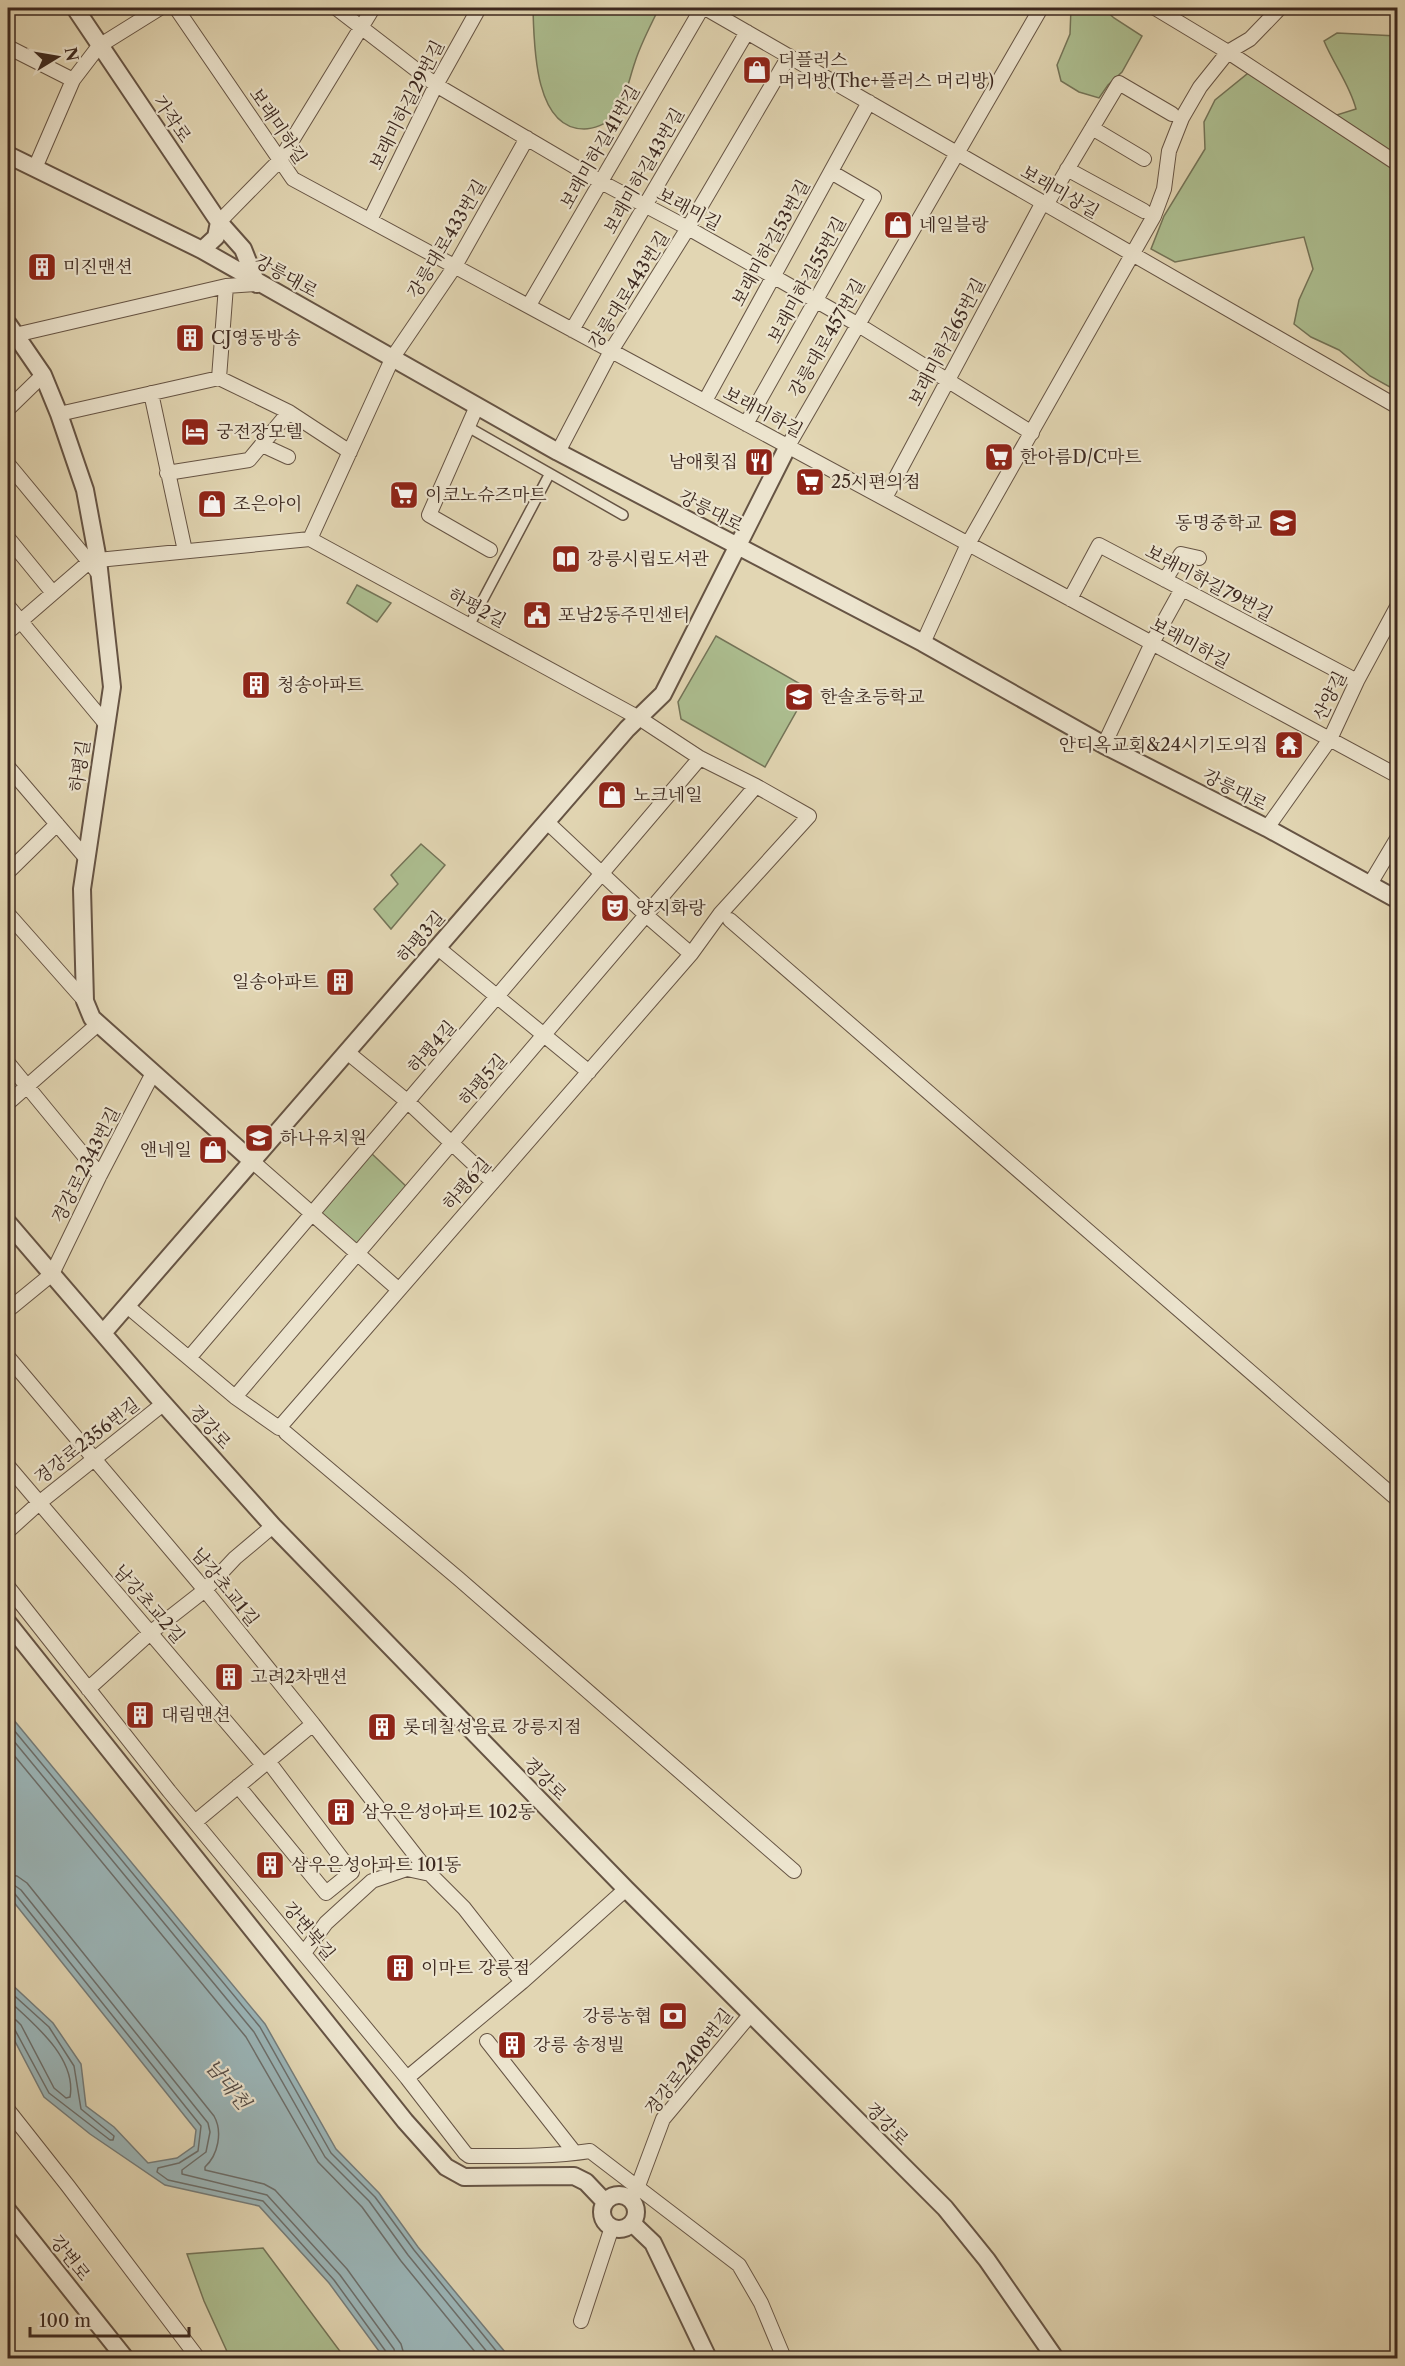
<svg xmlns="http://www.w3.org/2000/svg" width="1405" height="2366" viewBox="0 0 1405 2366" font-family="'Libre Caslon Text','Noto Serif KR',serif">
  <rect width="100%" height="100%" fill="#e2d6b3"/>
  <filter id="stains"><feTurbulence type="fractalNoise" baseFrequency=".00333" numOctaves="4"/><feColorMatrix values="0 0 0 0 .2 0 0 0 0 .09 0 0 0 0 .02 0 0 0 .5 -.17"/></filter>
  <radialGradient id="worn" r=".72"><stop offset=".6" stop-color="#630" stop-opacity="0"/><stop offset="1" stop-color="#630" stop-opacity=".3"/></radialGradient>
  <path fill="#adbf91" stroke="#747458" stroke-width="1.5" d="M533,8h126c-8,17 -18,35 -24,54 -6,17 -10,41 -22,55 -6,7 -20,12 -29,12 -50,0 -50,-85 -51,-121z
    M1071,8l33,1 10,9 28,18 -20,36 -14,13 -9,13 -20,-6 -18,-11 -4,-16 13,-31z
    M1337,33l60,3v355l-27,-15 -31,-26 -28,-13 -17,-13 5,-24 14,-31 -9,-32 -129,25 -24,-13 13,-33 41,-67 -1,-27 11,-22 37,-30 69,50 35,-11c-6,-24 -22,-44 -32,-68z
    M357,585l34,18 -14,19 -30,-19z
    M716,636l93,53 -44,78 -84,-48 -3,-17z
    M421,844l24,21 -54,64 -17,-20 24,-25 -7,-9z
    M371,1153l37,35 -50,59 -40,-33z
    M263,2248l82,110h-115l-26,-57 -17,-47z"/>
  <path fill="#9bb6b9" stroke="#757d7b" stroke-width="1.5" d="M8,1713l257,311 71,125 43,44 39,54 92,111h-126l-55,-75 -70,-77 -94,-21 -75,-51 -46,-37 -36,-69v-47l45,42 28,41 5,42 28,21 34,36 29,-5 17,-12 2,-16 -188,-235z"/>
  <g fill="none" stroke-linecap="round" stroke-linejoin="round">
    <path stroke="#6c6f6c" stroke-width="1.5" d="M8,1723l252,304 71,126 44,44 39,53 88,108
      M8,1734l246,298 71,125 44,44 39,54 84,103
      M8,1748l238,289 72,125 44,45 39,54 79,97
      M8,1875l9,1 10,7 187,233c9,16 4,39 -9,51v3l59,14 11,6 72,79 54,75 4,14
      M8,1884l6,1 7,5 187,233 2,9 -4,20 -24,18v4l85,21 73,80 54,74 2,9
      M8,1892l7,2 186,232 -3,25 -19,12 -21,5 -1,4 11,8 95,21 71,79 53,73 2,5
      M8,1990l41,37 25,39 7,43 33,27 -1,4h-3l-61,-47 -34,-63 -7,-4
      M8,2000c25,23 69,58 62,97l-4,1 -12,-10 -33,-63 -5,-5 -8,-1"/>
    <g stroke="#665444" stroke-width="12">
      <path id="pedestrian" d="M468,427l155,88
        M470,624l79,-149"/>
    </g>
    <g stroke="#665444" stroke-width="16">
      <path id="minor" d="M176,8l117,171 1105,597
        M336,8l100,77 165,97 87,46 169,96 175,109
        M705,8l693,399
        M1155,8l73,44 170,112
        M8,47l65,33
        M1092,128l52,31
        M35,168l38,-88 26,-34 61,-38
        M1067,169l77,42
        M1046,205l73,-122 53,31
        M370,220l66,-135 43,-77
        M219,222l61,-62 93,-152
        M529,305l173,-297
        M572,330l175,-298
        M15,335l211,-49 31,-2
        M219,378l7,-92
        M151,393l34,158
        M705,401l164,-299
        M477,406l-48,109 61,35
        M8,409l35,-34
        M59,414l160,-36 70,34 61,40
        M746,424l128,-227 -43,-25
        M262,445l26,12
        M788,446l253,-438
        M558,452l53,-101 77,-123 101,-172
        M8,464l92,111
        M167,473l82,-13 40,-48
        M885,498l158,-296
        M8,538l45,55
        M310,539l83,-182 62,-91 72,-128
        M98,560l212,-21 329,179 61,40 56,28 53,30 -89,98 -29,40 -412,474 -44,-31 -108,-91
        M1165,580l16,-26 18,4
        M1070,599l29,-54 258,136
        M8,606l98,118
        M8,632l81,-70
        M923,643l45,-99 186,-328 10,-27 5,-38 13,-33 18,-31 28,-35 22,-13 30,-31
        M1104,745l48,-102 30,-54
        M8,767l78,91
        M547,822l100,94 44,38
        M1267,828l63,-89 27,-58 41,-76
        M8,872l49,-48
        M1370,884l28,-47
        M8,914l77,87
        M730,920l668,580
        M438,948l151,124
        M347,1052l61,50 85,80
        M8,1063l92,112
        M8,1103l90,-79
        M252,1161l147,129
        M8,1310l44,-36 48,-99 53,-102
        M8,1357l197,233 108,134 -118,98
        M189,1358l511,-600
        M235,1397l521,-611
        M286,1433l173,146 335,292
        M8,1466l255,299
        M8,1531l31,-28 124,-99
        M8,1587l161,204 238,287 58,75 4,3c40,0 82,1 121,-5l149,114 22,38 23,55
        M88,1689l62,-56 55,-43 30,-32 38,-32
        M313,1724l117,150
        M238,1786l88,107 26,-21 -84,-111
        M304,1953l22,-30 46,-42 35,-12 23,5 34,34 58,74
        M487,2041l88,112
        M407,2078l115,-96 104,-93
        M8,2110l60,76 130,172
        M630,2199l8,-13 25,-67 87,-104
        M581,2321l31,-94"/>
    </g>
    <g stroke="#665444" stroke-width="20">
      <path id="tertiary" d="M75,8l144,214 -3,15 -14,13
        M8,155l194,95 356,202 365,191 181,102 163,83 131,72
        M219,222l24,27 14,35
        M8,324l35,51 16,39 26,76 13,70 14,127 -30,202 3,112 7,17 160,143
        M8,1223l147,171 118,132 353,363 319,319 42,52 68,98
        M103,1333l524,-604 36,-35 125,-248
        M8,1623l397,498 41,46 18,10 110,-1 12,6 19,20
        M602 2212a17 17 0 1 1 34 0a17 17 0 1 1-34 0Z
        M8,2211l117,147
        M632,2223l21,20 55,115"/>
    </g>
    <use href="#pedestrian" stroke="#ece4ce" stroke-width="9"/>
    <use href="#minor" stroke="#ece4ce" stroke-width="14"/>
    <use href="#tertiary" stroke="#ece4ce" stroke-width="16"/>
  </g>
  <defs>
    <g id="shop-square" transform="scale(1.5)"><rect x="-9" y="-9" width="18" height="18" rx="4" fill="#8f2418" stroke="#ece4ce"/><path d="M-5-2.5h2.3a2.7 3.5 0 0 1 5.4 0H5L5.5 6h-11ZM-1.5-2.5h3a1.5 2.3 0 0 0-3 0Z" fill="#fff"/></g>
    <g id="building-square" transform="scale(1.5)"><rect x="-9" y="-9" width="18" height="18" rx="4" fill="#8f2418" stroke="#ece4ce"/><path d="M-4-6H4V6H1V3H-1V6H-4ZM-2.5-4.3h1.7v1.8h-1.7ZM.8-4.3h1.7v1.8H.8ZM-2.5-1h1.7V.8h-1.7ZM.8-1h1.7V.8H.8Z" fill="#fff"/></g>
    <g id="hotel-square" transform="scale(1.5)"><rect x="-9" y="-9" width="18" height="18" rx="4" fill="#8f2418" stroke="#ece4ce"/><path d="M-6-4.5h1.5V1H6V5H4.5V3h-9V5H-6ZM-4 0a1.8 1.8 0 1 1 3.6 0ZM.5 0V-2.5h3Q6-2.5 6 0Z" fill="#fff"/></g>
    <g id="supermarket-square" transform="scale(1.5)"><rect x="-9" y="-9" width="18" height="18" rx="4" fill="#8f2418" stroke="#ece4ce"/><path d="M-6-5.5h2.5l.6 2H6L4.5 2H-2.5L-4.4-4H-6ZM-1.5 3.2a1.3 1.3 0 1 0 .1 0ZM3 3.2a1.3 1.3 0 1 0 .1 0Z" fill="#fff"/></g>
    <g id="restaurant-square" transform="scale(1.5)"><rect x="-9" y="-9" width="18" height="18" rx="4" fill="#8f2418" stroke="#ece4ce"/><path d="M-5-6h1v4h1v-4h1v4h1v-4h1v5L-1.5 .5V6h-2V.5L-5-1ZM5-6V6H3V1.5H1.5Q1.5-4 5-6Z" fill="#fff"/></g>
    <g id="school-square" transform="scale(1.5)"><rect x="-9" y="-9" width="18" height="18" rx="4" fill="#8f2418" stroke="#ece4ce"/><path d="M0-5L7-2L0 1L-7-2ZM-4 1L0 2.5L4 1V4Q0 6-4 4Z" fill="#fff"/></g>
    <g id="library-square" transform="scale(1.5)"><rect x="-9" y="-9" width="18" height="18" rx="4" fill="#8f2418" stroke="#ece4ce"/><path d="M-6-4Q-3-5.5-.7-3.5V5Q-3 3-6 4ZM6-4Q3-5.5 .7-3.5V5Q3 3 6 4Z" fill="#fff"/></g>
    <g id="civic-square" transform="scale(1.5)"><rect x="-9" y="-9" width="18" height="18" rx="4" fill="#8f2418" stroke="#ece4ce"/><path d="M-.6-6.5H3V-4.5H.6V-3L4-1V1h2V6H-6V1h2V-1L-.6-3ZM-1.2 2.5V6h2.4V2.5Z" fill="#fff"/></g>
    <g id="temple-square" transform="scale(1.5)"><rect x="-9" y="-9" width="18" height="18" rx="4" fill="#8f2418" stroke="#ece4ce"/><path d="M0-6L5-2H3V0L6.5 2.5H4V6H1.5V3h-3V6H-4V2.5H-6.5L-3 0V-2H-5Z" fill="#fff"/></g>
    <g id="theatre-square" transform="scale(1.5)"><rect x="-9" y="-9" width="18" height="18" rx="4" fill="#8f2418" stroke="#ece4ce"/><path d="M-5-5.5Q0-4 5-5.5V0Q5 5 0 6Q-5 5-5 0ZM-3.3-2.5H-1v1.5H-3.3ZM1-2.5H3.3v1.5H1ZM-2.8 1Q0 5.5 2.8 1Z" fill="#fff"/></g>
    <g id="bank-square" transform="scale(1.5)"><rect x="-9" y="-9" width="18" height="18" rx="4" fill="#8f2418" stroke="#ece4ce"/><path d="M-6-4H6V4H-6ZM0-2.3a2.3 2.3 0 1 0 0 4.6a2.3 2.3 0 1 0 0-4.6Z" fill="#fff"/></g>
  </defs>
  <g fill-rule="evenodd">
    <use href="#shop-square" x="757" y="70"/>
    <use href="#shop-square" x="898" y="225"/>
    <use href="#building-square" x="42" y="267"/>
    <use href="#building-square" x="190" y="338"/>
    <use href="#hotel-square" x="195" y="432"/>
    <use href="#supermarket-square" x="999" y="457"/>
    <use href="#restaurant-square" x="759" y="462"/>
    <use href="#supermarket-square" x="810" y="482"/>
    <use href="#supermarket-square" x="404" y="495"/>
    <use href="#shop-square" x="212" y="504"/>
    <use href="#school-square" x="1283" y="523"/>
    <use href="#library-square" x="566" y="559"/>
    <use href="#civic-square" x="537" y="615"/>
    <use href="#building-square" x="256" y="685"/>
    <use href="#school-square" x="799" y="697"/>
    <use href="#temple-square" x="1289" y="745"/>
    <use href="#shop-square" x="612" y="795"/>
    <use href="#theatre-square" x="615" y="908"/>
    <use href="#building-square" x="340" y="982"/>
    <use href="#school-square" x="259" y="1138"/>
    <use href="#shop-square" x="213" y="1150"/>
    <use href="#building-square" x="229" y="1677"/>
    <use href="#building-square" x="140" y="1715"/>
    <use href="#building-square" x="382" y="1727"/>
    <use href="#building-square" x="341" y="1812"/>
    <use href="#building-square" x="270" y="1865"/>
    <use href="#building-square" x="400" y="1968"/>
    <use href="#bank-square" x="673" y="2016"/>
    <use href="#building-square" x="512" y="2045"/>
  </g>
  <g text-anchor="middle" stroke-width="4.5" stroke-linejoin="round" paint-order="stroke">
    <g font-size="18" fill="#3c281f" stroke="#ece4ce" text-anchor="start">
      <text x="778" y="66">더플러스<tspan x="778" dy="21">머리방(The+플러스 머리방)</tspan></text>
      <text x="919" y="231">네일블랑</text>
      <text x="63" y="273">미진맨션</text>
      <text x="211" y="344">CJ영동방송</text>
      <text x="216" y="438">궁전장모텔</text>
      <text x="1020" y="463">한아름D/C마트</text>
      <text x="738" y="468" text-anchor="end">남애횟집</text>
      <text x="831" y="488">25시편의점</text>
      <text x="425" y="501">이코노슈즈마트</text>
      <text x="233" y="510">조은아이</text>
      <text x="1262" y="529" text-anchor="end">동명중학교</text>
      <text x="587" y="565">강릉시립도서관</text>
      <text x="558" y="621">포남2동주민센터</text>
      <text x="277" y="691">청송아파트</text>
      <text x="820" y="703">한솔초등학교</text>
      <text x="1268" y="751" text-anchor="end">안디옥교회&amp;24시기도의집</text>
      <text x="633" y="801">노크네일</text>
      <text x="636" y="914">양지화랑</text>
      <text x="319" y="988" text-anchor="end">일송아파트</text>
      <text x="280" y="1144">하나유치원</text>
      <text x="192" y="1156" text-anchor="end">앤네일</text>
      <text x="250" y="1683">고려2차맨션</text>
      <text x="161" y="1721">대림맨션</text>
      <text x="403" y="1733">롯데칠성음료 강릉지점</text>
      <text x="362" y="1818">삼우은성아파트 102동</text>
      <text x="291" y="1871">삼우은성아파트 101동</text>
      <text x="421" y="1974">이마트 강릉점</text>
      <text x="652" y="2022" text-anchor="end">강릉농협</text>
      <text x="533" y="2051">강릉 송정빌</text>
    </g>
    <g font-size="18" fill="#3c281f" stroke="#ece4ce">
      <text transform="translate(407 105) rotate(-63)" y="6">보래미하길29번길</text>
      <text transform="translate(172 119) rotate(56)" y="6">가작로</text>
      <text transform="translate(278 126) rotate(56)" y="6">보래미하길</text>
      <text transform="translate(600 147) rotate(-60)" y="6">보래미하길41번길</text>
      <text transform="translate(644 171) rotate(-60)" y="6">보래미하길43번길</text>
      <text transform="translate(1060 192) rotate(30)" y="6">보래미상길</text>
      <text transform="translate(689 209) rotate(28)" y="6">보래미길</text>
      <text transform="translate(447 239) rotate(-59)" y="6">강릉대로433번길</text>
      <text transform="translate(771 243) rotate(-61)" y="6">보래미하길53번길</text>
      <text transform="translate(286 276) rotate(29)" y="6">강릉대로</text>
      <text transform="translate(807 280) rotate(-61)" y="6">보래미하길55번길</text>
      <text transform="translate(629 290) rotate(-58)" y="6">강릉대로443번길</text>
      <text transform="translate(827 338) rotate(-60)" y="6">강릉대로457번길</text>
      <text transform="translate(947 342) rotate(-62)" y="6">보래미하길65번길</text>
      <text transform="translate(763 412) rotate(28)" y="6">보래미하길</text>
      <text transform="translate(711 511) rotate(27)" y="6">강릉대로</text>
      <text transform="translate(1209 583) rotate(28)" y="6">보래미하길79번길</text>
      <text transform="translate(477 608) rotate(28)" y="6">하평2길</text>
      <text transform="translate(1190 643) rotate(28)" y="6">보래미하길</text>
      <text transform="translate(1330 696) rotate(-64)" y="6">산양길</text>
      <text transform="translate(80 766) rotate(-82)" y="6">하평길</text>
      <text transform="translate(1235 790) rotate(27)" y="6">강릉대로</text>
      <text transform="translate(421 937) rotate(-49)" y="6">하평3길</text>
      <text transform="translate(432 1047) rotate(-49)" y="6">하평4길</text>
      <text transform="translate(483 1080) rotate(-49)" y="6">하평5길</text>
      <text transform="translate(86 1165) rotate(-63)" y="6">경강로2343번길</text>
      <text transform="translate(467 1184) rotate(-49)" y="6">하평6길</text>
      <text transform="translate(210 1427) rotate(48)" y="6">경강로</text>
      <text transform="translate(87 1441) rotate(-38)" y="6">경강로2356번길</text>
      <text transform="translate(225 1587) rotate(51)" y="6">남강초교1길</text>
      <text transform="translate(149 1604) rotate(49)" y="6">남강초교2길</text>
      <text transform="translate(545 1779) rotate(45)" y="6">경강로</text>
      <text transform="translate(309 1931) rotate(50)" y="6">강변북길</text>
      <text transform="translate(689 2062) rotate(-52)" y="6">경강로2408번길</text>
      <text transform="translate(887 2124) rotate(45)" y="6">경강로</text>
      <text transform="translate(70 2258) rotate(52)" y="6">강변로</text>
    </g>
    <g font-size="20" font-style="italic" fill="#544c46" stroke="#ece4ce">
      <text transform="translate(228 2084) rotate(51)" y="7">남대천</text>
    </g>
  </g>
  <rect width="1405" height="2366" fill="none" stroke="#e2d6b3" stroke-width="30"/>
  <rect x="9" y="9" width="1387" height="2348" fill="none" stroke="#3c281f" stroke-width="3"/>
  <rect x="15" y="15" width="1375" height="2336" fill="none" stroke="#3c281f" stroke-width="1.5"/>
  <g transform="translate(57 57) rotate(79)" stroke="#ece4ce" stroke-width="4.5" paint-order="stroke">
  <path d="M0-4.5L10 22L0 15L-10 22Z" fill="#3c281f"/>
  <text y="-9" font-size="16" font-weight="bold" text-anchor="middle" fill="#3c281f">N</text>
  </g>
  <path d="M30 2327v9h159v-9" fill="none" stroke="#3c281f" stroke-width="3"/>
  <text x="39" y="2327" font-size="18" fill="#3c281f" stroke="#ece4ce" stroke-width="4.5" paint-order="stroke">100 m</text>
  <rect width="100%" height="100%" filter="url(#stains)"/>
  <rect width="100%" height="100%" fill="url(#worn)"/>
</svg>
